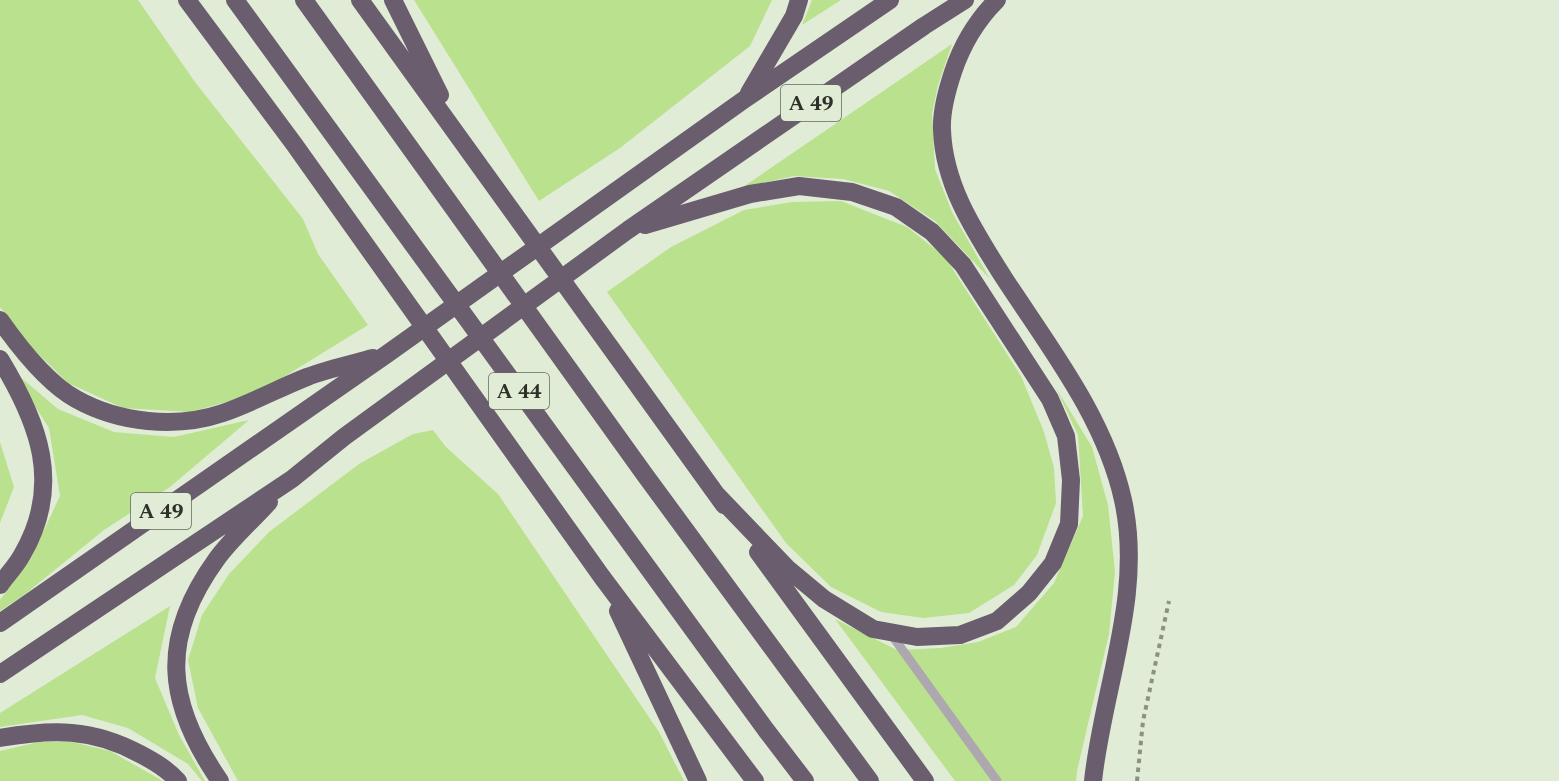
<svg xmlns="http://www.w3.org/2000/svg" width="1559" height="781" viewBox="0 0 1559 781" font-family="Spectral,serif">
  <rect width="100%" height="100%" fill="#e1ecd7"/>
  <path fill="#bae18e" d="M0,0h138l57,82 108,137 15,35 50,71 -112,69 -66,18 -67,-4 -55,-25 -44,-43 -24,-33z
    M414,0h358l-22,46 -130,102 -81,53z
    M812,0h29l-39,25z
    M952,44l-14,41 -6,29 3,55 17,43 38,67 -55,-58 -46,-30 -46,-12 -49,-3 -51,11z
    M841,201l66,26 38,30 76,119 23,56 10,36 2,35 -19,52 -23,30 -45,28 -46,5 -42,-6 -50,-25 -45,-44 -179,-251 64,-45 73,-37 48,-8z
    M12,370l46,39 56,23 60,5 75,-17 -79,67 -66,43 -80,65 -24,16v-11l30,-40 30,-64 -11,-68z
    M1056,388l36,59 16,58 7,67 -6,62 -32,137 -1,10h-121l-120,-162 62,31 44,-2 37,-6 38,-15 38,-44 29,-67 -5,-81z
    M433,430l13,17 52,47 161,238 25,49h-446l-40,-73 -10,-48 14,-45 27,-41 40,-42 90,-68 54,-30z
    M0,442l14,45 -14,36z
    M170,606l-15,72 24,57 26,46h-3l-14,-17 -60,-36 -46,-13 -82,12v-14z
    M39,742h33l38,9 53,30h-163v-30z"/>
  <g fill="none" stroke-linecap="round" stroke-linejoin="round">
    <path stroke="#8a9283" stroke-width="4" stroke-dasharray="4.5 4.5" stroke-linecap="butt" d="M1137,781l6,-60 26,-120"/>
    <path stroke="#ada7af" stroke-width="9" d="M891,634l106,147"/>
    <path stroke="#695d6e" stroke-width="18" d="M187,0l107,144 308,433 153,204
      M235,0l531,730 39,51
      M304,0l341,475 225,306
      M360,0l364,505
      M393,0l47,95
      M997,0c-20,20 -35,45 -44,72 -6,18 -12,39 -11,58 2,56 33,102 62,148 45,69 101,140 119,222 21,95 -20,187 -30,281
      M749,93l45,-77 5,-16
      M645,225l105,-31 49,-8 53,6 44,15 36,25 31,33 87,134 16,37 5,44 -2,44 -16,39 -24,30 -32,28 -37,14 -43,2 -44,-8 -49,-30 -36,-30 -71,-74
      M0,320c19,27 47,63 76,79 43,24 100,30 147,14 29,-10 56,-25 84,-36 21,-8 44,-13 66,-19
      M0,359c39,64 63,126 22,196 -6,11 -15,20 -22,30
      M758,552l167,229
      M618,611l80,170
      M0,623l387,-269 358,-255 145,-99
      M0,674l292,-195 52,-42 284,-207 296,-204 41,-26
      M0,738c52,-9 92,-10 140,16 15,8 27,15 38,27
      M220,781c-54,-78 -61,-142 -4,-221 15,-21 36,-39 53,-58"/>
  </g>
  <g text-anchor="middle" stroke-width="4.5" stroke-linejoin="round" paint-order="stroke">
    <g fill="#e1ecd7" stroke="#63695d" stroke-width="1.5">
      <rect x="781" y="85" width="60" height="36" rx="4.5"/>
      <rect x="489" y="373" width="60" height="36" rx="4.5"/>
      <rect x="131" y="493" width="60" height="36" rx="4.5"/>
    </g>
    <g font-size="21" font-weight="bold" fill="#2d3129">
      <text x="811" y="110">A 49</text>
      <text x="519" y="398">A 44</text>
      <text x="161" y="518">A 49</text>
    </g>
  </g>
</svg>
